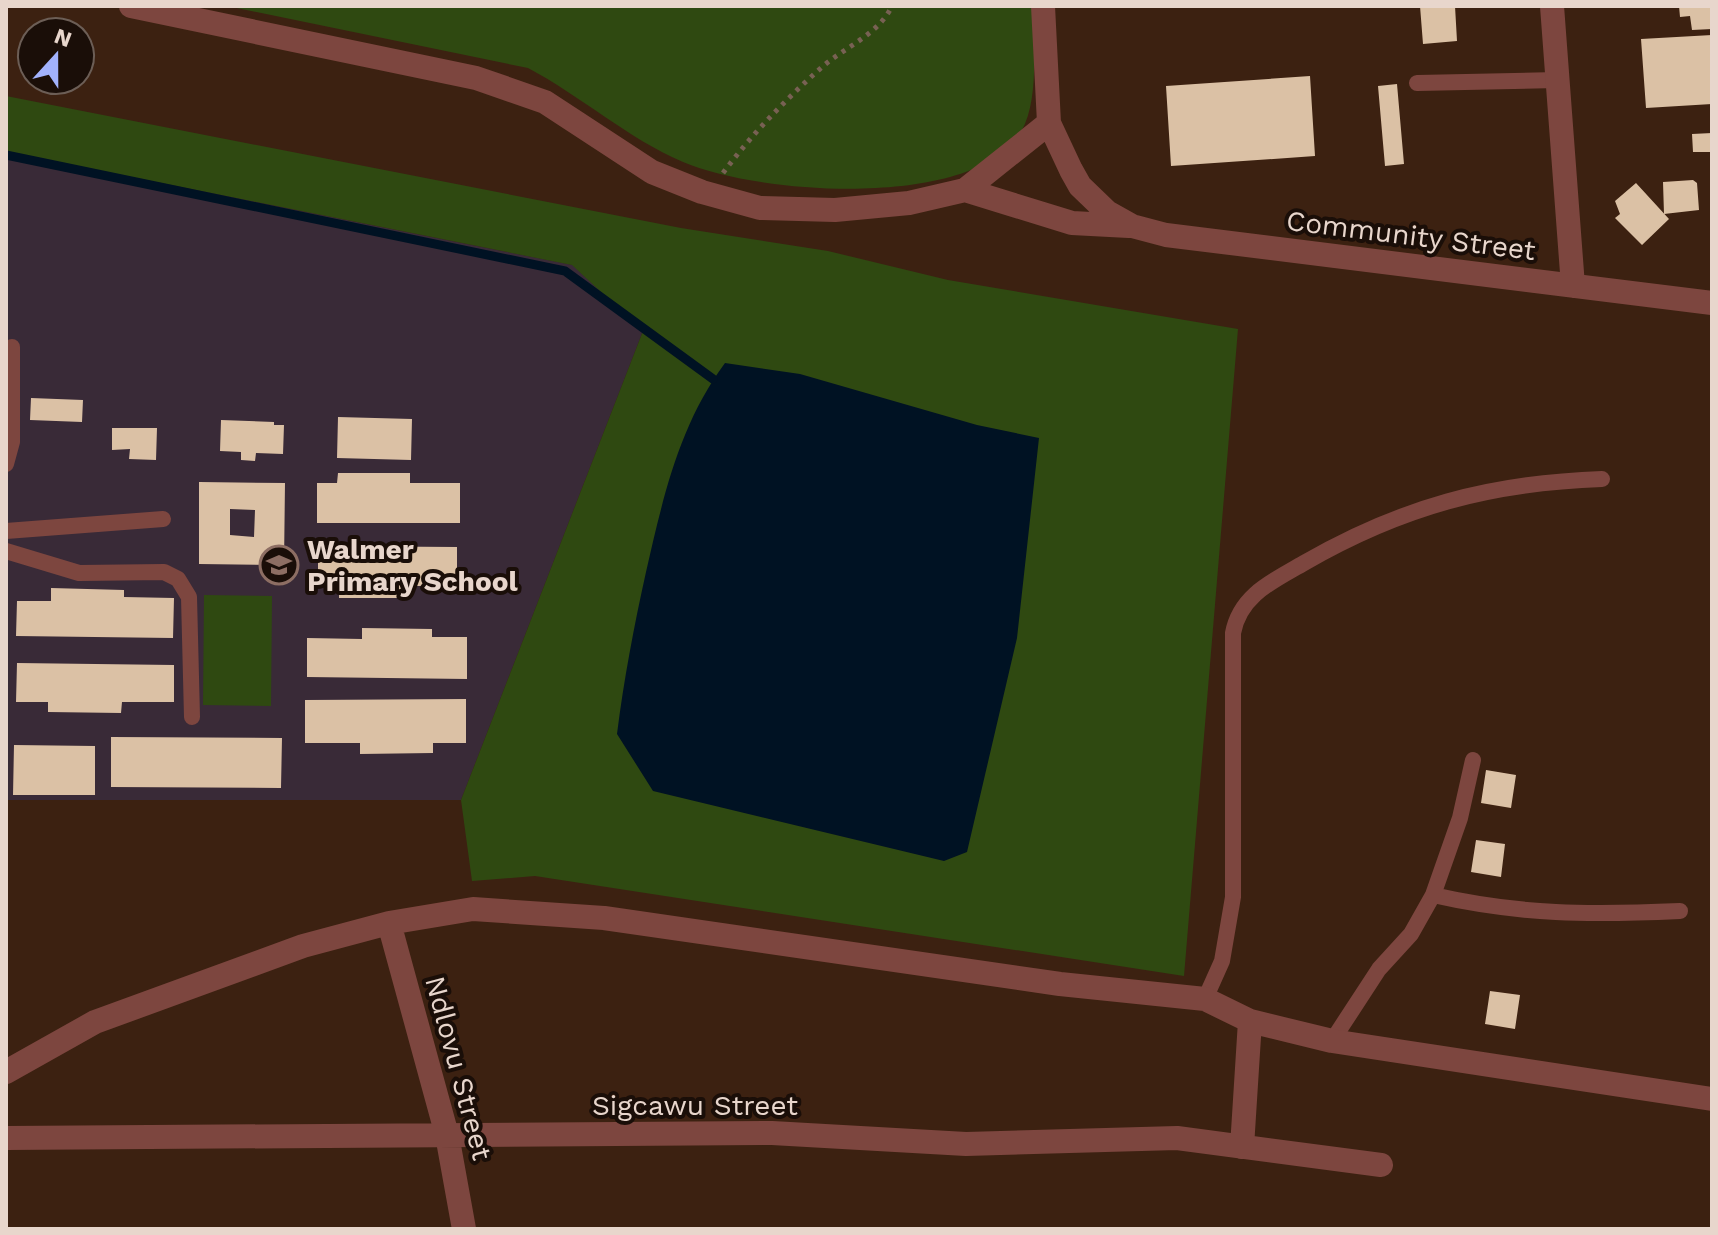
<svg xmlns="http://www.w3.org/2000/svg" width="1718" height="1235" viewBox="0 0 1718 1235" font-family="'Work Sans',sans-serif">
  <rect width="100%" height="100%" fill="#3c2111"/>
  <path fill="#392a37" d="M6,152l567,113 70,66 -182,469h-455z"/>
  <path fill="#2f4911" d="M227,6h806c0,36 7,93 -12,126 -47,79 -264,62 -338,30 -56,-24 -102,-66 -155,-94z
    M6,96l675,132 147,23 120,29 290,49 -54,647 -649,-100 -63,5 -11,-81 182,-469 -71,-66 -566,-113z
    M204,595l68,1 -1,110 -68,-1z"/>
  <path fill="#001223" d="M725,363l75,11 177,51 62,13 -22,200 -50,214 -23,9 -291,-70 -36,-57c7,-55 17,-108 29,-162 17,-74 33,-147 79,-209z"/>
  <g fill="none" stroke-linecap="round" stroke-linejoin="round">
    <path stroke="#001223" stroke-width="9" d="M6,155l559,116 148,108"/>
  </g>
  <path fill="#dbc1a5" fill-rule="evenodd" d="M1420,6h35l2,35 -34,3z
    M1679,6h33v23l-20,1 -2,-14 -10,1z
    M1712,35v69l-66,4 -5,-69z
    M1310,76l5,80 -144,10 -5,-80z
    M1397,84l7,80 -19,2 -7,-80z
    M1712,133v19h-19l-1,-18z
    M1693,180l4,3 2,27 -35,4 -1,-32z
    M1636,183l33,36 -27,26 -27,-27 5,-4 -5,-13z
    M31,398l52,2 -1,22 -52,-2z
    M338,417l74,2 -1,41 -74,-2z
    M221,420l53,2v3h10l-1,29 -27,-1 -1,8 -14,-1v-8l-21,-1z
    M112,428h45l-1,32 -27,-1 1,-10 -18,1z
    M338,473h72v10h50v40h-143v-40h20z
    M199,482l86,1 -1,82 -85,-1zM230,509l25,1 -1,27 -24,-2z
    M318,546l139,1v39h-49v12h-69v-13h-21z
    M51,588l73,2v7l50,1 -1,40 -157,-2 1,-35h34z
    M362,628l70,1v8h35v42l-160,-2v-39l55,1z
    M17,663l157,2v37h-52l-1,11 -73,-1v-10h-32z
    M466,699v44h-33v10l-73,1v-11h-55v-43z
    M111,737l171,1 -1,50 -170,-1z
    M14,745l81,1v49h-82z
    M1486,770l30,5 -5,33 -30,-5z
    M1476,840l29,4 -4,33 -30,-5z
    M1490,991l30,4 -5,34 -30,-5z"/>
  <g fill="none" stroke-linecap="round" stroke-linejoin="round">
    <path stroke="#786153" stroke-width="5" stroke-dasharray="4 6" stroke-linecap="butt" d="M723,173c29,-39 63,-74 99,-106 23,-20 57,-33 70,-61"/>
    <path stroke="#7d463f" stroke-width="16" d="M1417,83l140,-3
      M6,464l6,-22v-95
      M6,531l157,-12
      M6,551l73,22 85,-1 14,7 11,18 3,120
      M1433,895c88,20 157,20 247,16
      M1205,999l17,-38 11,-64v-264c7,-38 40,-52 71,-70 97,-56 186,-80 298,-84
      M1332,1041l47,-72 32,-35 22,-39 27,-77 13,-58"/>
    <path stroke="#7d463f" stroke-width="24" d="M131,6l345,72 69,24 107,70 50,20 58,16 75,2 74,-7 56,-13 84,-67
      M1043,6l6,117 22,47 9,16 27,26 25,14 34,9 546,68
      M1552,6l21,280
      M965,190l107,33 57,3
      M389,923l58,212 17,94
      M6,1072l89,-50 208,-76 86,-23 84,-14 131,9 456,66 145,15 45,22 82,20 380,58
      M6,1138l766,-5 194,11 211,-6 204,27
      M1242,1147l8,-126"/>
  </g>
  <defs>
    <g id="school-ring" transform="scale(2)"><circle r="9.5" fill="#1a0e08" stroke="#8d6e63" stroke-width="1.5"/><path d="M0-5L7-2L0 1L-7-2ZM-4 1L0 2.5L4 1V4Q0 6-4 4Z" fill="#8d6e63"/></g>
  </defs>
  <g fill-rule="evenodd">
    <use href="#school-ring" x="279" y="565"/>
  </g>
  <g text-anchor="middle" stroke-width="8" stroke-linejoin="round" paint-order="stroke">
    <g font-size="28" fill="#e8d6cc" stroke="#1a0e08">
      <text transform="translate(1411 235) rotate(7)" y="10">Community Street</text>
      <text transform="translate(459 1068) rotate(75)" y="10">Ndlovu Street</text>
      <text x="695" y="1115">Sigcawu Street</text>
    </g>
    <g font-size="28" font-weight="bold" fill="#e8d6cc" stroke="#1a0e08" text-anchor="start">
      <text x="307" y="559">Walmer<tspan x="307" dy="32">Primary School</tspan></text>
    </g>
  </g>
  <rect width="1718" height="1235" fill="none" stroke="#e8d6cc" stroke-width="16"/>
  <g transform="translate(56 56) rotate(21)"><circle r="38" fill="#1a0e08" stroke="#6c5e56" stroke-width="2"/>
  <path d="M0-6L14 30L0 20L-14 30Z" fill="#a2b2fd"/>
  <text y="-12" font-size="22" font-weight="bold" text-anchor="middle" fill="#e8d6cc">N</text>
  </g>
</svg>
